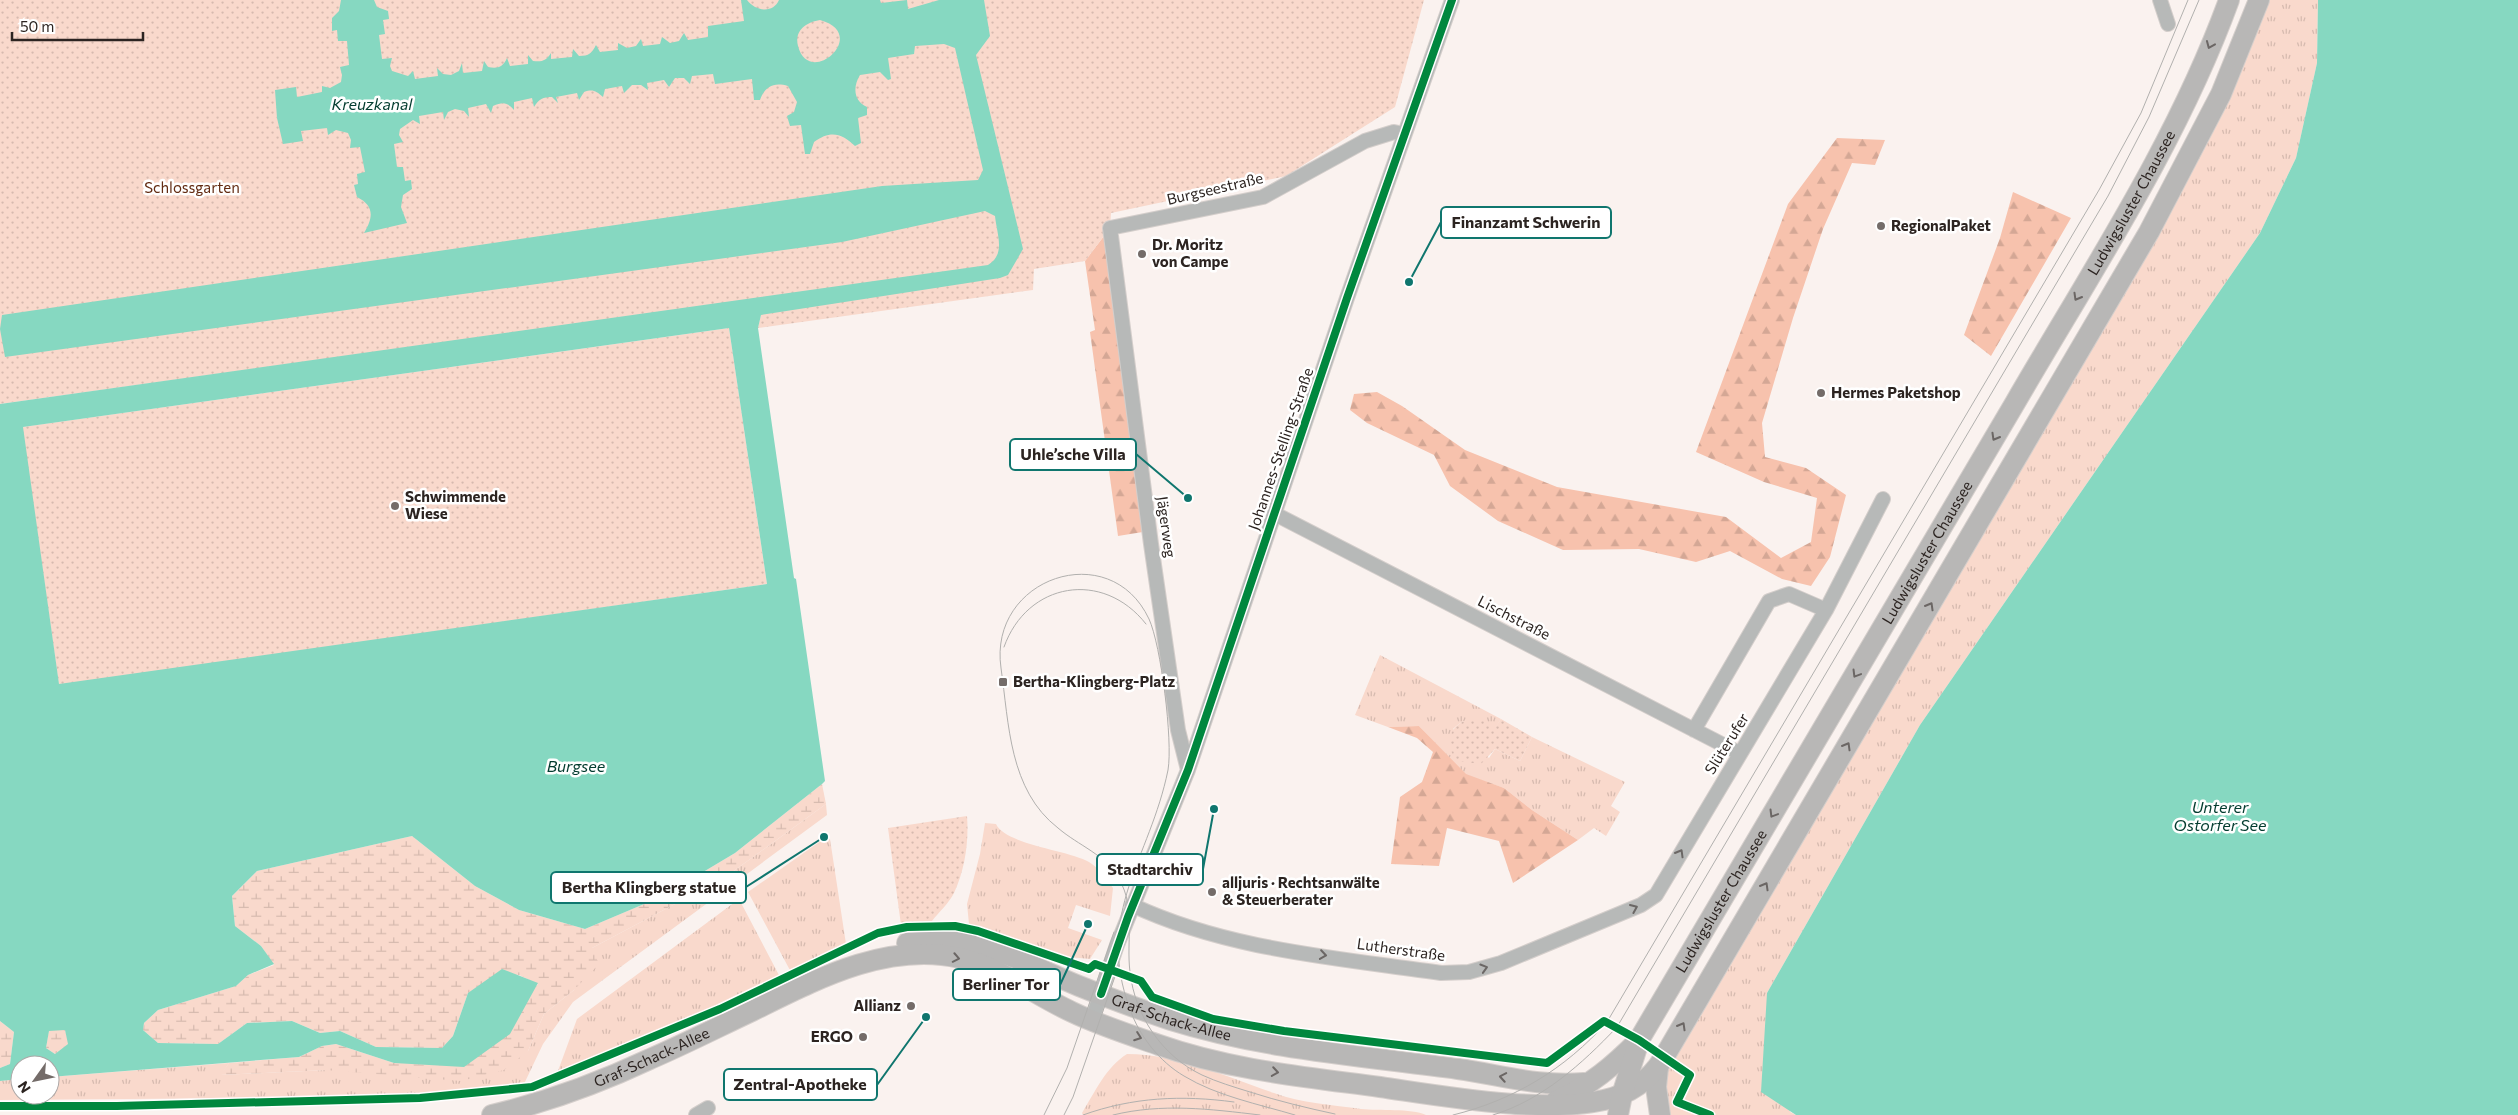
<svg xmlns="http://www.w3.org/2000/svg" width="2518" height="1115" viewBox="0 0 2518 1115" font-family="Commissioner,sans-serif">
  <defs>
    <pattern id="grass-tufts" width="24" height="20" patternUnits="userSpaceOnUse" patternTransform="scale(1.25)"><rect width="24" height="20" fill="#f9d9cc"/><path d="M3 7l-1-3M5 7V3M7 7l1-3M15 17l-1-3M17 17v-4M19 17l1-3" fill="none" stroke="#d6baaf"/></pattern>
    <pattern id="forest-firs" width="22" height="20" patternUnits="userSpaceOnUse" patternTransform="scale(1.25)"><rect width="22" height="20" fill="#f7c2ad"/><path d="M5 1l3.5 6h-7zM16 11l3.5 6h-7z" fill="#d4a795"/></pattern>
    <pattern id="wetland-marsh" width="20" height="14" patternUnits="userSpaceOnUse" patternTransform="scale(1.25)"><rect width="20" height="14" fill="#f9d9cc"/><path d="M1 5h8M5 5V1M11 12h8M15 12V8" fill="none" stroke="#d6baaf"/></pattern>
    <pattern id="park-dots" width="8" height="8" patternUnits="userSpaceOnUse" patternTransform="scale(1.25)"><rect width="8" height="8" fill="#f9d9cc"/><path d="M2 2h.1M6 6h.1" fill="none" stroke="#d6baaf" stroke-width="1.8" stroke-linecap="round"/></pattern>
  </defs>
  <rect width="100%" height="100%" fill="#faf2ef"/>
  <path fill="url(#grass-tufts)" d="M2259,0h59l-1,63 -21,95 -36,75 -340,492 -153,268 23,119 6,3h-135l-3,-47 491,-836z
    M1380,655l121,64 -6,9c-16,-10 -28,-13 -42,1l36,29 6,-9 25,12 12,-24 93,45 -14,24 9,6 -14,24 -12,-8 -16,12 -46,-30 -28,-22 -38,-13 -47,-49 -31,1 -33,-12z
    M826,804l1,11 -254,187 -30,42 -19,40 -118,13 -406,3v-19l20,-2v16h30v-18l179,-14 -8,12 105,-5 202,-19 16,-37 30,-24 18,-42 132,-70z
    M985,823l11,1c10,21 73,26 93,38 10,6 17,17 24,26l-3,28 -34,-11 -8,23 34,12 -12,19 -22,-2 -99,-33 -2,-20 13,-50z
    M825,838l5,1 16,105 -54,30 -44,-82z
    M739,899l42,80 -61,30 -165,70 22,-60z
    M1127,1054c52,0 99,23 147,39 27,10 59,12 87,16 18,2 50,-1 65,6h-343l-1,-2c13,-21 24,-46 45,-59z"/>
  <path fill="url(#forest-firs)" d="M1837,138l48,2 -10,25 -23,-2 -29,66 -30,89 -31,105 3,34 41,11 40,27 -16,62 -19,29 -29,-7 -52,-28 -34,11 -57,-13 -76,1 -65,-29 -48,-35 -16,-31 -67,-32 -17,-13 4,-16 23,-2 25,14 63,44 92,37 169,30 55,41 30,-16 6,-44 -53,-16 -68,-30 92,-248z
    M2013,192l58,26 -80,138 -27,-21 36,-97z
    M1110,228l39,303 -31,5 -28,-204 5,-2 -10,-69z
    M1419,726l47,48 38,14 28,22 46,30 -65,43 -14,-42 -52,-13 -8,38 -48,-2 9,-67 22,-15 11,-30 -16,-14 -29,-11z"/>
  <path fill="url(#wetland-marsh)" d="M822,784l4,20 -102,74 -132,70 7,16 -25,26 -30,24 -16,37 -24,19 -43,11 -135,-11 -106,5 9,-12 70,-6 23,-11 14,-2 58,19 70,4 74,-83 -19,-9 -51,18 -15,43 -11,12 -66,-1 -36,-16 -20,2 -28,-12 -45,2 -29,21 -60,-1 -15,-13 1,-7 14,-13 78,-24 12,-11 26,-10 -13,-19 -26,-20 -3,-30 25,-25 155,-35 63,50 44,24 66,19 78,-33 72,-43z
    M0,1021l14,11 -4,32 -10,4z
    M49,1030h16l4,14 -14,10 -9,-6z"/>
  <path fill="url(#park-dots)" d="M0,0h1424l-29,107 -109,69 -175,37 -1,15 -25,33 -51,8 -1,21 -275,38 3,-14 -2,-15 -759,105z
    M729,328l38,256 -708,101 -37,-258z
    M1471,718l12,2 12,7 6,-8 31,18 -12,24 -25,-12 -14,15 -24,-3 -8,-13c0,-17 6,-24 22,-30z
    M967,816c2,25 -2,54 -13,77 -5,10 -15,19 -22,28l-31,4 -13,-97z"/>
  <path fill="#86d8c1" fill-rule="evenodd" d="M341,0h33l3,7 11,4 1,8 -6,1 2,14 -6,1 3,24 10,-1 -2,8 2,5 16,5 5,-5 2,8 23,-3 -1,-8 6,6 8,1 8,-4 3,-8 1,10 19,-2 2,-10 4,6c10,2 15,0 19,-9l3,8 18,-2v-9l5,6c9,1 13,0 18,-8v6l21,-2 1,-8 6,7c10,0 13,-3 17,-11l4,7 18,-2v-7l9,5 9,-2 5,-7 2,7 17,-2 2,-7 8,6 9,-2 5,-8 4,7 20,-3v-11l36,-5 -3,-21h6c8,11 26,14 32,0h101l1,3 26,-3 1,9 31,-9h45l6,36 -14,19 47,194 -15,26 -8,3 -239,37 -3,13 36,250 2,1 29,202 -3,3 -87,69 -72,43 -78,33 -66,-19 -44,-24 -63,-50 -155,35 -25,25 3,30 26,20 13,18 -26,11 -12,11 -78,24 -14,13 -1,7 15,13 60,1 29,-21 45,-2 28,12 20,-2 36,16 66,1 11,-12 15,-43 34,-24 36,14 -28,51 -46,33 -70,-4 -58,-19 -14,2 -23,11 -249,20v-12h-30v14l-20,2v-13l10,-4 4,-32 -14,-11v-617l988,-139c18,-11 9,-30 7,-49l-10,-5 -143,31 -837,115 -5,-28 2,-14 880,-129 96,-6 5,-10 -28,-122 -11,-4 -29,2 -1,8 -26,4 3,21 -3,1 -8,-8 -20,3c-7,11 -7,26 7,32v8l-9,3 3,25 -6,3c-13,-13 -25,-16 -41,-4l-4,12h-5l-4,-29 -11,1 -3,-10 7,-4 3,-10 -9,-16c-14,-4 -23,0 -28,14h-6l-2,-21 -37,5 -2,-10 -21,2 -2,8 -6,-6h-9l-6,9 -5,-7 -17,3 1,7 -7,-5h-9l-8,8 -2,-7 -17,3 -2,8c-7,-6 -10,-8 -19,-5l-5,8 -2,-7 -21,4 2,6 -6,-6c-9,0 -13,2 -18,10l-2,-9 -18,4v8c-7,-8 -11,-8 -21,-4l-2,7 -5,-9 -18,4 1,9 -5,-6 -9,-2 -7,3 -4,8 -1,-8 -24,4 1,8 -7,-4 -13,9 -1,6 4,7 -9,2 3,23h6l2,14 6,-1 1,9 -9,6 -2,12 6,16 -43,10c9,-15 11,-27 -7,-36l-3,-12 4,-1 -1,-10 8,-2 -5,-25 -10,1 1,-8 -3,-7 -12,-3 -8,5 -1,-7 -26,3 2,10 -20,3 -6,-26 -2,-28 21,-3 1,10 25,-5v-6l8,2 11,-6 1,-7 -2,-8 9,-2 -2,-24h-9l-1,-11 -5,1v-13l7,-7zM820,20c51,14 -11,69 -22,26 -4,-15 8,-24 22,-26zM729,328l38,256 -708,100 -36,-257zM65,1030l3,14 -13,10 -9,-6 3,-17z
    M2318,0h200v1115h-722l-35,-23 6,-99 153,-268 340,-492 36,-75 21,-95z"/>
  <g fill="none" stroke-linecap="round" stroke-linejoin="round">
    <g stroke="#d4cecb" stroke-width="16">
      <path id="street" d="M2160,0l8,24
        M1275,514l464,239
        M1694,730l75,-129 20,-7 37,16
        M1188,770l-10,-40 -27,-186 -41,-316 153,-31 102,-56 29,-9 10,2
        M1132,905c96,45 206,53 309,68l28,-1 32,-9 140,-58 15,-10 170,-285 57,-111
        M1092,1020l25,-75 71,-175 159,-472 105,-298
        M696,1115l12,-7"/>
    </g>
    <g stroke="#d4cecb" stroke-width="22">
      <g id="secondary">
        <path id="s1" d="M907,943c76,-9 106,16 172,43 30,12 62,24 92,34 93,29 191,36 287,49 44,6 80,18 126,14"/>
        <path d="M1658,1068l-2,19 4,28"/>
        <path id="s2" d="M1556,1101c34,-15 58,-36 83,-61 126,-212 252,-424 376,-637 76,-131 162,-260 214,-403"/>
        <path id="s3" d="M492,1115c55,-13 107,-32 158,-56 35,-15 68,-32 102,-48 63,-31 135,-70 208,-53 42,10 73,36 112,54 27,13 58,23 87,33 71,25 147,32 221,42 63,9 162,27 224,13 24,-5 46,-20 59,-41l486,-827 72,-138 38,-94"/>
        <path d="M1618,1115l4,-20 16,-51"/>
      </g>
    </g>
    <use href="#street" stroke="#b7b9b8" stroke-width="14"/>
    <use href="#secondary" stroke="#b8b7b6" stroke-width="20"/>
    <path stroke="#b1b0ae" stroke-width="1" d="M1004,647c23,-65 99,-78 142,-23
      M1044,1115l23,-47 47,-136
      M1064,1115l9,-18 46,-132
      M1083,1115c50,-18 99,-20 151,-13
      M1113,1115c49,-12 97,-6 147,0
      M1295,1115c-37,-11 -78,-19 -111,-39 -24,-14 -45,-40 -54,-67 -36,-96 20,-150 38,-239 5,-29 -7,-125 -19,-151 -39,-83 -161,-41 -148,49 8,56 8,122 57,160 21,18 47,26 61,51 17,29 7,61 11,93 5,44 32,84 72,103 15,7 32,12 48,17 28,9 57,16 85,22
      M1453,1115c61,-15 112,-46 154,-93l492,-832 42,-77 47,-113
      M1493,1115c49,-15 89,-51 124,-88l491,-831 41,-79 50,-117"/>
    <g stroke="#fff" stroke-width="11">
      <path id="cycleway" d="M1101,994l27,-77 60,-147 159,-472 105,-298
        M0,1106h117l303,-8 112,-11 188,-78 158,-76 29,-6 48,-1 23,5 111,38 6,-5 46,17 11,16 61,22 71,12 263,32 57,-42 35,19 51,35 -13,27 33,13"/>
    </g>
    <use href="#cycleway" stroke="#00873e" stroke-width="8"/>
  </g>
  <defs><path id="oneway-chevron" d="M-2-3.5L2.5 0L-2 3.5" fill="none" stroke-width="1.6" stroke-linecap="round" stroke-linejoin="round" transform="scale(1.25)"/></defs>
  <g stroke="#6b6664">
    <use href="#oneway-chevron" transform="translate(2210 45) rotate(113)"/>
    <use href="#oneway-chevron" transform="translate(2077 297) rotate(120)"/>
    <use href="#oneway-chevron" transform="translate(1995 437) rotate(120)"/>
    <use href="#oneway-chevron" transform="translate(1930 606) rotate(-60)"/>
    <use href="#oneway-chevron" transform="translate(1856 674) rotate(121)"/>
    <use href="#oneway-chevron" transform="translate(1847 746) rotate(-60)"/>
    <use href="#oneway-chevron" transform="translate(1773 814) rotate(121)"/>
    <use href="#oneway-chevron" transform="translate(1765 886) rotate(-60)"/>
    <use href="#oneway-chevron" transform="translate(956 958) rotate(11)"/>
    <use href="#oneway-chevron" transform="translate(1682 1026) rotate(-60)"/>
    <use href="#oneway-chevron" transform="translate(1138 1037) rotate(20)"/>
    <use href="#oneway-chevron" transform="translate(1275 1072) rotate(9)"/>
    <use href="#oneway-chevron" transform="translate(1503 1077) rotate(-170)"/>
  </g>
  <g stroke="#6b6765">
    <use href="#oneway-chevron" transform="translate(1680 853) rotate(-60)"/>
    <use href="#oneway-chevron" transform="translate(1634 908) rotate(-23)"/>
    <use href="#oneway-chevron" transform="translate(1323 955) rotate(8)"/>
    <use href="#oneway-chevron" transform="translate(1484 968) rotate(-17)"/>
  </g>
  <g fill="#746c69" stroke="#fff" stroke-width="2">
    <circle cx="1881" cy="226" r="5"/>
    <circle cx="1142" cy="254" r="5"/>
    <circle cx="1821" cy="393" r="5"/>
    <circle cx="395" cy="506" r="5"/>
    <rect x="998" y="677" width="10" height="10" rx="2.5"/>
    <circle cx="1212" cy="892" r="5"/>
    <circle cx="911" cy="1006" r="5"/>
    <circle cx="863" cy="1037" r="5"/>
  </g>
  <g text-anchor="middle" stroke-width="5" stroke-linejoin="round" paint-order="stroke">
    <g font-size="15" fill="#632c13" stroke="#fff">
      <text x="192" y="193">Schlossgarten</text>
    </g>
    <g font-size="15" fill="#2c2421" stroke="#fff">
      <text transform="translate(1215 189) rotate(-13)" y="5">Burgseestraße</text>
      <text dy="5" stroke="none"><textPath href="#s2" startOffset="1075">Ludwigsluster Chaussee</textPath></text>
      <text transform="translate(1281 449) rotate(-71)" y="5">Johannes-Stelling-Straße</text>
      <text transform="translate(1166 527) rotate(82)" y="5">Jägerweg</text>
      <text dy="5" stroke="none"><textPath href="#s2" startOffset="670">Ludwigsluster Chaussee</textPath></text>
      <text transform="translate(1514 618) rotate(27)" y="5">Lischstraße</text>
      <text transform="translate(1727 744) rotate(-58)" y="5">Slüterufer</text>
      <text dy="5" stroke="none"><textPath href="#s2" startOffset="265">Ludwigsluster Chaussee</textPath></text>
      <text transform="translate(1401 950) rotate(8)" y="5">Lutherstraße</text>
      <text dy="5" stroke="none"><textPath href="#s1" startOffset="278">Graf-Schack-Allee</textPath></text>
      <text dy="5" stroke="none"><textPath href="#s3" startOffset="170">Graf-Schack-Allee</textPath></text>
    </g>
    <g font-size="15" font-weight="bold" fill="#2c2421" stroke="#fff" text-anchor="start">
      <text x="1891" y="231">RegionalPaket</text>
      <text x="1152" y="250">Dr. Moritz<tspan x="1152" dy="17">von Campe</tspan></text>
      <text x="1831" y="398">Hermes Paketshop</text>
      <text x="405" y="502">Schwimmende<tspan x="405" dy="17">Wiese</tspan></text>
      <text x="1013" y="687">Bertha-Klingberg-Platz</text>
      <text x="1222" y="888">alljuris · Rechtsanwälte<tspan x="1222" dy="17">&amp; Steuerberater</tspan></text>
      <text x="901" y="1011" text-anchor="end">Allianz</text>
      <text x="853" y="1042" text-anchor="end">ERGO</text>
    </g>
    <g font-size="16" font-style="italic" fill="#033c2f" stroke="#fff">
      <text x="372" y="110">Kreuzkanal</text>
      <text x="576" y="772">Burgsee</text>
      <text x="2220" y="813">Unterer<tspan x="2220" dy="18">Ostorfer See</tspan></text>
    </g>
  </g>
  <path fill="none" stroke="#0f766e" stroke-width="2" d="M1409 282L1441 222M1188 498L1136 454M1214 809L1203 869M824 837L746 887M1088 924L1060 985M926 1017L877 1085"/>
  <g fill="#0f766e" stroke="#fff" stroke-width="2">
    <circle cx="1409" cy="282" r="5"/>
    <circle cx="1188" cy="498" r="5"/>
    <circle cx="1214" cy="809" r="5"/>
    <circle cx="824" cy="837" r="5"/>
    <circle cx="1088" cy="924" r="5"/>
    <circle cx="926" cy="1017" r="5"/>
  </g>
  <g fill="#fff" stroke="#0f766e" stroke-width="2">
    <rect x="1441" y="207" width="170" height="31" rx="5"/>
    <rect x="1010" y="439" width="126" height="31" rx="5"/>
    <rect x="1097" y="854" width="106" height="31" rx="5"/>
    <rect x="551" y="872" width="195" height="31" rx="5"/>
    <rect x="953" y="969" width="107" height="31" rx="5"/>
    <rect x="724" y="1069" width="153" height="31" rx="5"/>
  </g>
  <g font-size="16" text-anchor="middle" font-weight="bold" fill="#2c2421">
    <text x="1526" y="228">Finanzamt Schwerin</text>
    <text x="1073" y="460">Uhle’sche Villa</text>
    <text x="1150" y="875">Stadtarchiv</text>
    <text x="649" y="893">Bertha Klingberg statue</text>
    <text x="1006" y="990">Berliner Tor</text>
    <text x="800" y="1090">Zentral-Apotheke</text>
  </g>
  <g transform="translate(35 1080) rotate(237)"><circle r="24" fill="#ffffff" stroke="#aba7a6"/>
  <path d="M0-4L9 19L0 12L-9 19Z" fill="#746c69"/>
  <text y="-8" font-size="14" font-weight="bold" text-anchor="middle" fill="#2c2421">N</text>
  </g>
  <path d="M12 32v8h131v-8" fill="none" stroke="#2c2421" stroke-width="2.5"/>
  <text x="20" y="32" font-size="15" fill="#2c2421" stroke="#ffffff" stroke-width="4" paint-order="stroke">50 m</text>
</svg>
